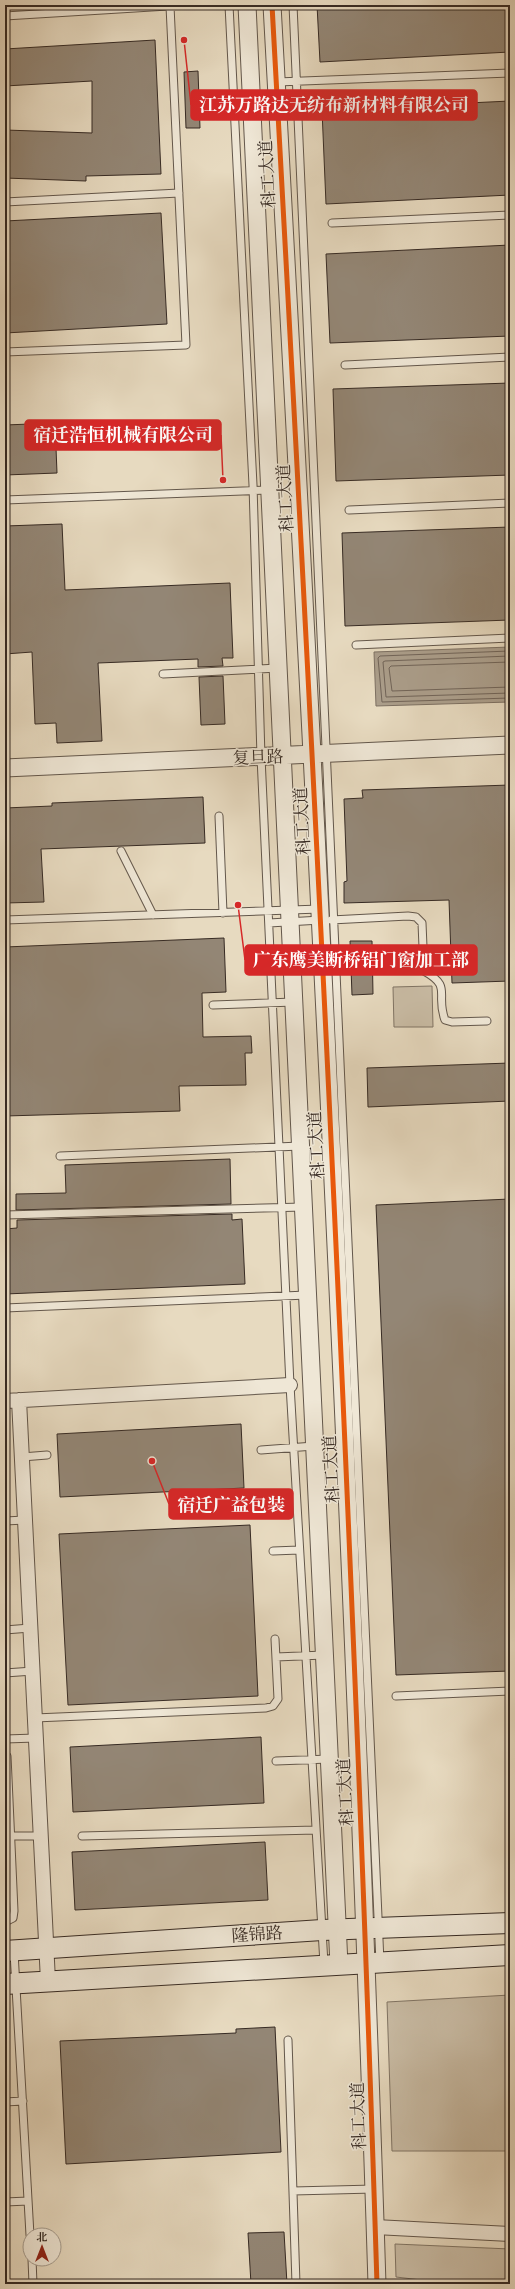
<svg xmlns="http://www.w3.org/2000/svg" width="515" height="2289" viewBox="0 0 515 2289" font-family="'IM FELL DW Pica','Noto Serif SC',serif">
  <rect width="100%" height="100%" fill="#e7dac0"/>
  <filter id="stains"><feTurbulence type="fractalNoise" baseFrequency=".005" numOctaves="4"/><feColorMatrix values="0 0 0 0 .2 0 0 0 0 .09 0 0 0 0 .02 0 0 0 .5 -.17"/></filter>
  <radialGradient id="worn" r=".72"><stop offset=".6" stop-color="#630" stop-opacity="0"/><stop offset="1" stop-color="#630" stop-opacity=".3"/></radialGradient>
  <path fill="#c9bca5" stroke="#807464" d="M432,986l1,41h-39l-1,-40z
    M510,1995v156h-118l-5,-149z
    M395,2244l115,5v35h-55l-59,-7z"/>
  <path fill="#ab9e8b" stroke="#7d7062" d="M510,647v55l-134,4 -2,-54z"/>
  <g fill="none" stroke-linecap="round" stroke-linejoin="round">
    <path stroke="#716458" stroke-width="1" d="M510,651l-130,5 -2,2 4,44 128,-4
      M510,656l-125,5 -2,1 3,35 124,-4
      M510,662l-119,4 -2,2 3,23 118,-4"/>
  </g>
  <path fill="#938675" stroke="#372b24" d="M317,5h193v47l-190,10z
    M155,40l6,134 -75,2v5l-81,-3v-48l87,3v-52l-87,5v-37z
    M198,71l2,57h-14l-2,-56z
    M510,101v94l-184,9 -4,-94z
    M161,213l6,111 -162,9v-112z
    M510,245v91l-180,7 -4,-89z
    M510,383v92l-174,6 -3,-92z
    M55,423l2,50 -52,2v-50z
    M62,524l3,66 165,-7 3,75h-11l1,8 -25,1v-8l-100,4 4,78 -45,2 -1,-20 -21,1 -3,-72 -27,2v-128z
    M510,527v93l-165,6 -3,-93z
    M223,676l2,48 -24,1 -2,-48z
    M510,785v196l-58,2 -3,-83 -105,3v-21l3,-1 -3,-82 19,-1 -1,-8z
    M203,797l2,46 -164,6 3,53 -39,1v-95l47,-2v-3z
    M224,938l2,54 -24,1 1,44 48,-1 1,17h-7l1,32 -67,1 1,25 -175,5v-169z
    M350,941h22l1,53 -21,1z
    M510,1063v38l-142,6 -1,-39z
    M230,1159l1,45 -215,6v-16l50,-1 -1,-28z
    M510,1199v472l-114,4 -20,-470z
    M232,1214v6l10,-1 3,65 -240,10v-65l12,-1v-8z
    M241,1424l3,64 -184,9 -3,-63z
    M250,1525l8,171 -190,9 -9,-171z
    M261,1737l3,66 -191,9 -3,-65z
    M265,1842l3,58 -193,10 -3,-58z
    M275,2027l6,125 -215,12 -6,-123 176,-8v-4z
    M284,2232l3,52h-36l-3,-51z"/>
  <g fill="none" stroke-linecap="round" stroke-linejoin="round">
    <g stroke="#63574b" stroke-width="9">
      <path id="service" d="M229,5l24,480 8,272 29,628 34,579
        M293,5l87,1957
        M5,16l179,-11
        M277,82l233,-9
        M5,202l174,-9
        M332,223l178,-8
        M5,352l181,-7 -16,-339
        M345,365l165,-8
        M5,500l264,-10
        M349,510l161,-7
        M356,645l154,-7
        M163,674l115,-6
        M219,816l4,97
        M121,851l32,64
        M5,920l315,-11
        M331,920l77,-4 8,1 6,6 2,48c29,16 11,23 21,49l7,2 35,-1
        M269,923l52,-3
        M213,1005l80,-3
        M60,1156l240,-10
        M5,1215l298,-8
        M5,1308l302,-13
        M261,1450l53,-4
        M22,1457l25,-2
        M5,1521l20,-1
        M273,1551l26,-1
        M5,1630l25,-2
        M276,1657l48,-2
        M5,1673l28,-2
        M396,1696l114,-5
        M35,1718l231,-10 7,-2 5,-7 -3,-60
        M5,1739l31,-1
        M276,1761l53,-2
        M11,1836h30
        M82,1836l234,-6
        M5,1922l8,-4 1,-7 -7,-155
        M14,1952l16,283
        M288,2040l8,244
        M5,2102l18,-1
        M293,2191l81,-2
        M5,2202l23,-1
        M32,2259l1,25"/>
    </g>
    <g stroke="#63574b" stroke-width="16">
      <path id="minor" d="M19,1400l29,581
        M5,1401l285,-16
        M375,2227l135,7"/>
    </g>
    <g stroke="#63574b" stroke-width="19">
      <path id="tertiary" d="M247,5l92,1960
        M272,5c42,759 81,1519 105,2279
        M5,768l505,-23"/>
    </g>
    <g stroke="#372b24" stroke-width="22">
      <path id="secondary" d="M5,1951l317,-21 188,-7
        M5,1984l505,-29"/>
    </g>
    <use href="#service" stroke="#efe7d6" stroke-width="7"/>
    <use href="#minor" stroke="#efe7d6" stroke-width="14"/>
    <use href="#tertiary" stroke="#efe7d6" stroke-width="17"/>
    <use href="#secondary" stroke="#efe7d6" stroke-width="20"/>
    <g stroke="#efe7d6" stroke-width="8">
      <path id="cycleway" d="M272,5c42,759 81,1519 105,2279"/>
    </g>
    <use href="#cycleway" stroke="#e8590c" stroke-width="5"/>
  </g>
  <g text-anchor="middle" stroke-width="3" stroke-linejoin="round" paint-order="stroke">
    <g font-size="17" fill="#372b24" stroke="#efe7d6">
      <text transform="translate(267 174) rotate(-93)" y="6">科工大道</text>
      <text transform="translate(285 498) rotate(-93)" y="6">科工大道</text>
      <text transform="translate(258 757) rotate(-2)" y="6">复旦路</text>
      <text transform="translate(302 821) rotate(-93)" y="6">科工大道</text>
      <text transform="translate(316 1145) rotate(-93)" y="6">科工大道</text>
      <text transform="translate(331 1469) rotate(-93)" y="6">科工大道</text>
      <text transform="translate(345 1792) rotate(-93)" y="6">科工大道</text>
      <text transform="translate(257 1934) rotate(-4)" y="6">隆锦路</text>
      <text transform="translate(358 2116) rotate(-92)" y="6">科工大道</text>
    </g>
  </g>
  <path fill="none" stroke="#d62828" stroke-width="1.5" d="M184 40L191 105M223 480L221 435M238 905L245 960M152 1461L169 1504"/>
  <g fill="#d62828" stroke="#efe7d6" stroke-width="1.5">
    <circle cx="184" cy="40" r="4"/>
    <circle cx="223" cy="480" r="4"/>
    <circle cx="238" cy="905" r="4"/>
    <circle cx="152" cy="1461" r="4"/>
  </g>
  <g fill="#d62828" stroke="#d62828" stroke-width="1.5">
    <rect x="191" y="90" width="286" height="30" rx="4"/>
    <rect x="25" y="420" width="196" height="30" rx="4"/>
    <rect x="245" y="945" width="232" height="30" rx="4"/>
    <rect x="169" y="1489" width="124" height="30" rx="4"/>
  </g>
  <g font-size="18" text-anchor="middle" font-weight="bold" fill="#fff">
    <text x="334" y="111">江苏万路达无纺布新材料有限公司</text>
    <text x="123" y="441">宿迁浩恒机械有限公司</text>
    <text x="361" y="966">广东鹰美断桥铝门窗加工部</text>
    <text x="231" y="1511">宿迁广益包装</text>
  </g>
  <rect width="515" height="2289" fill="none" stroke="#e7dac0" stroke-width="20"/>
  <rect x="6" y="6" width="503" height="2277" fill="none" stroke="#372b24" stroke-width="2"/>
  <rect x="10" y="10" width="495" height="2269" fill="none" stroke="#372b24"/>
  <g transform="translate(42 2247)"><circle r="19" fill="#efe7d6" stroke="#a59c8f"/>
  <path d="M0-3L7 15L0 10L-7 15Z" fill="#8f2418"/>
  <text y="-6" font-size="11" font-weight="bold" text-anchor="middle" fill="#372b24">北</text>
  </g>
  <rect width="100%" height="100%" filter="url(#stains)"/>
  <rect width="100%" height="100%" fill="url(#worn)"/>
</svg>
